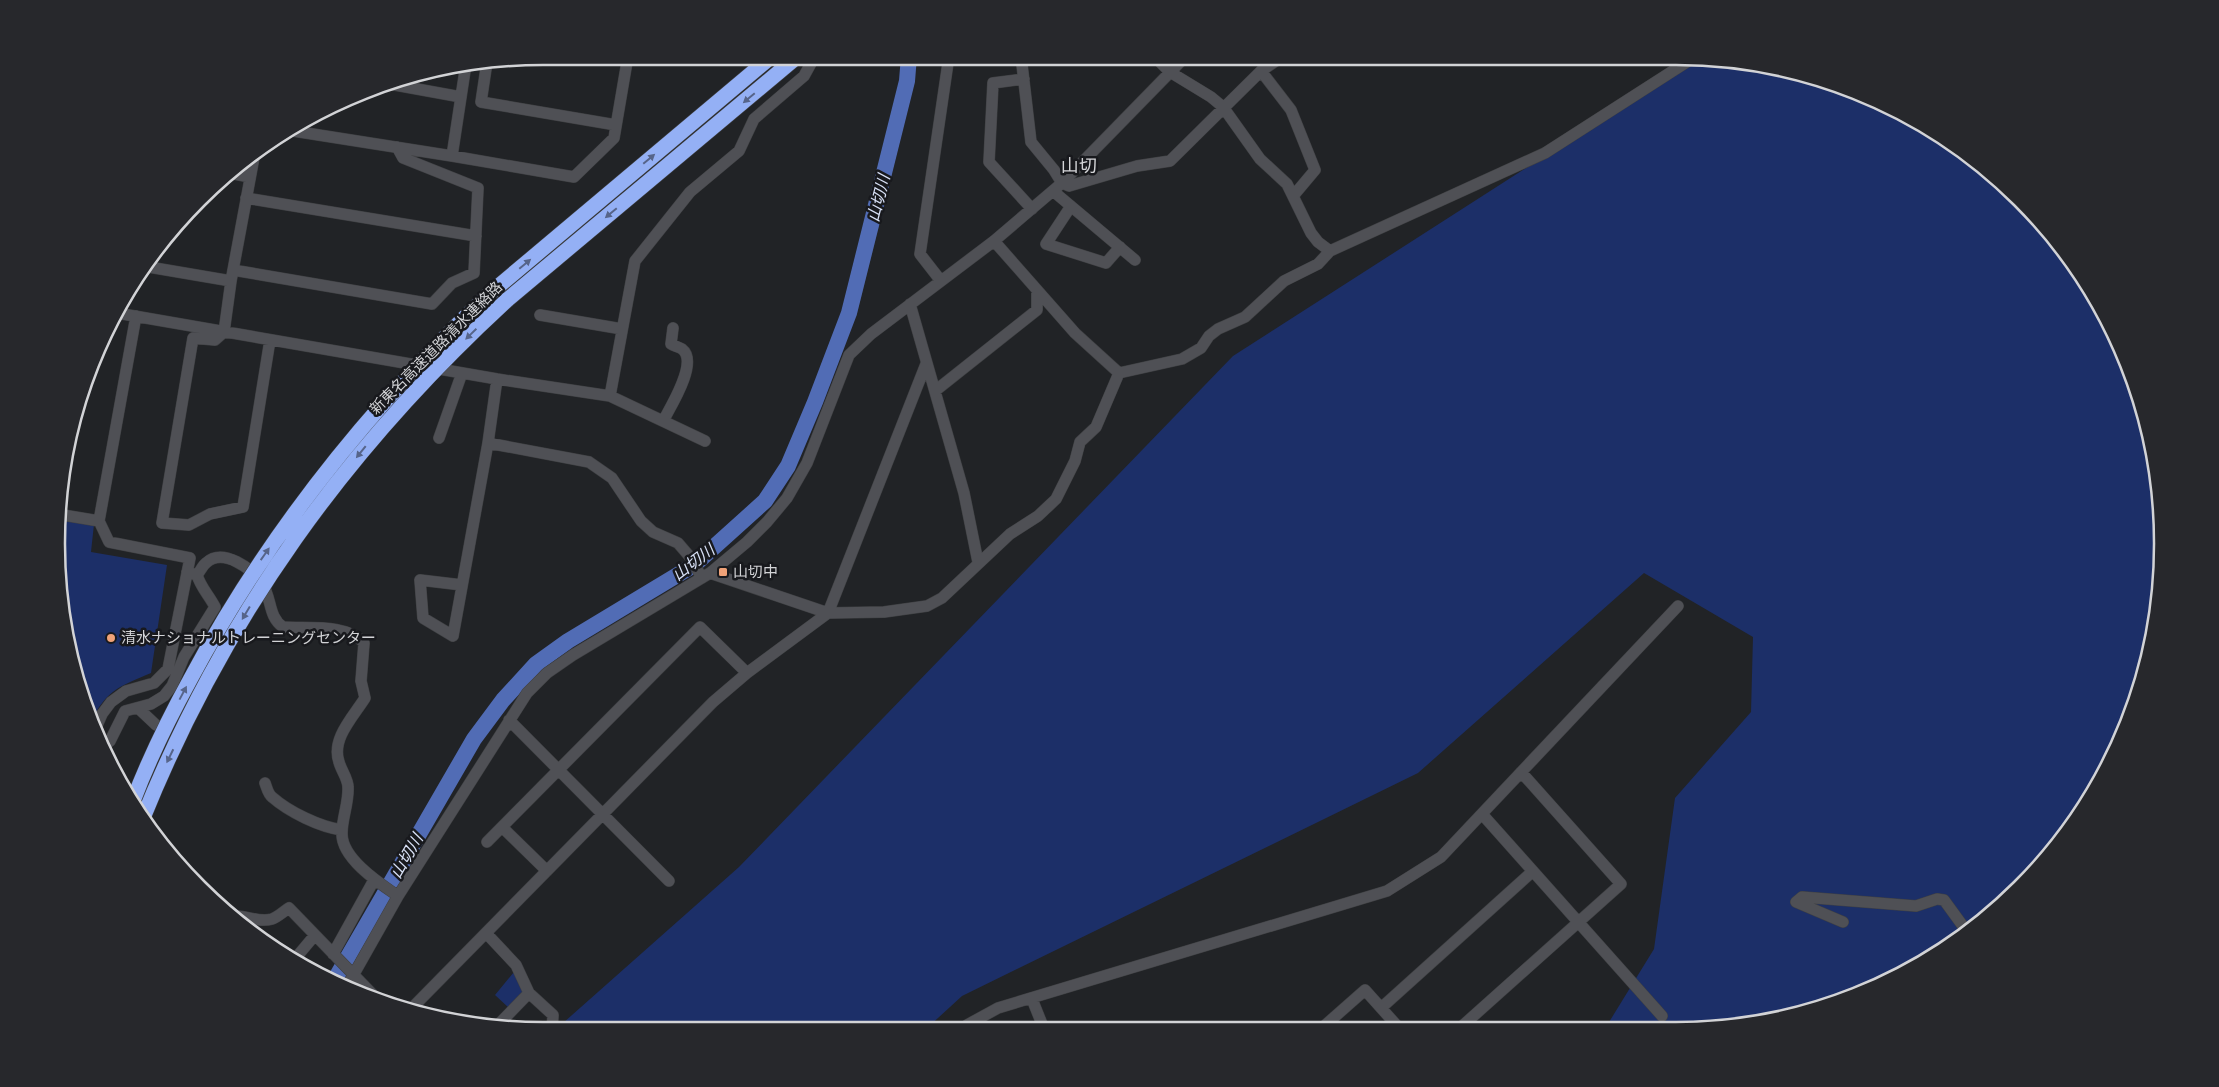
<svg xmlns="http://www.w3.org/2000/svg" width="2219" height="1087" viewBox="0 0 2219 1087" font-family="Manrope,'Noto Sans JP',sans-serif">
  <rect width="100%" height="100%" fill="#212326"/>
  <path fill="#1c2f68" d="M1693,58l78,8 91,27 84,46 74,60 61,74 45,84 27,92 10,95 -10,95 -27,91 -64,110 -90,90 -110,64 -123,33h-133l48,-78 21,-151 76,-86 2,-75 -109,-64 -226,200 -456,223 -36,33 -372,2 185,-164 494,-511 410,-263z
    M58,519l36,5 -3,28 76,13 -16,108c-30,13 -44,16 -59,47l-19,-50 -13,-63z
    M514,972l9,16 -1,6 -13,14 -14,-13z"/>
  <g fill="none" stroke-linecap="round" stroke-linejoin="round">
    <path stroke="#516cb5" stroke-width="16" d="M334,981l140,-242 29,-39 33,-36 32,-23 126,-76 71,-64 23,-35 27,-64 34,-89 58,-232 2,-25"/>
    <g stroke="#3f4043" stroke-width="12">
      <path id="minor" d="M1021,56l10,86 23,28 8,13 7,3 68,-20 33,-5 91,-90 22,-15
        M1154,56l16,16 41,25 12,10 37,52 27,25 24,49 7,9 12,9
        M487,62l-6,40 135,23
        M1261,71l30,39 24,60 -21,25
        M1024,79l-31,4 -4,79 43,47
        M384,83l77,14
        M287,130l165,26 122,21 40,-39 14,-82
        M255,152l-24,129 -7,51 -9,8 -22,-2 -31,185 27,2 21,-11 33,-7 27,-167
        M452,156l14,-92
        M229,173l21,4
        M1053,191l82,69
        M246,198l230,38
        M1071,206l-25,38 60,19 14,-16
        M994,241l81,92 44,40
        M143,266l88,15
        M233,270l199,34 20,-21 22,-10 4,-85 -75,-30 -6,-11
        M941,281l-21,-27 29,-198
        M910,304l54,189 14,69
        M117,313l380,66 113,17 95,45
        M540,315l82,14
        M1119,373l63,-14 19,-11 8,-12 9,-7 27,-12 39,-36 34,-17 12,-13 215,-98 148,-95
        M497,379l-9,64 101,19 23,16 29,43 12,11 25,11 12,14 12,21
        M935,391l102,-81v-17
        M610,396l25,-135 55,-69 49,-41 15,-32 50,-43 11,-20
        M663,421c8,-15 36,-59 19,-72 -3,-2 -8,-3 -11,-5l2,-16
        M439,438l23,-65
        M57,514l42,7
        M187,572l10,3c3,-3 5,-9 9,-12 17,-16 46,6 56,20 10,15 6,34 21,44 25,2 63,-4 81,16l-3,38 4,17c-12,19 -34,41 -26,64 2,8 9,17 9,25 1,15 -6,31 -6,46 -1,25 37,50 56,63
        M710,573l118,40 56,-1 43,-6 15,-8 68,-64 28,-18 18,-17 19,-38 5,-19 16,-15 23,-54
        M462,585l-42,-5 3,38 30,18 35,-193
        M138,708l18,17
        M509,720l160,161
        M95,730l7,-16 9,-12 15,-11 28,-8 14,-14 22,-111 -81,-16 -10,-21 37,-205
        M102,747l8,-6 15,-30 26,-7 13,-8 8,-10 12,-29 31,-50c-6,-12 -14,-19 -18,-32
        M265,783c2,5 3,11 7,14 17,15 48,30 70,33
        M1482,814l180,202
        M502,827l45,44
        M487,842l213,-215 47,46
        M233,916c13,-1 26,7 39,3 6,-2 12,-8 17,-11l89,92
        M1843,922l-47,-20 6,-5 114,9 21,-7 7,1 24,33
        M486,933l30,32 13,28 24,22 -1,16
        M333,954l41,-74
        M294,960l21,-25
        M346,988l52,-92 129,-203 20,-20 26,-18 137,-82 37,-31 20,-20 20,-24 20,-35 42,-108 22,-21 123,-93 68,-58 124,-127
        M1032,999l12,30
        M1381,1008l152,-137
        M410,1010l303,-308 34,-29 81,-60 98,-249
        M497,1026l32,-33
        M1322,1028l43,-38 34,38
        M1460,1028l161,-144 -100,-112
        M963,1029l4,-4 31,-17 389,-117 54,-34 237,-251"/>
    </g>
    <g stroke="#3f4043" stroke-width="16">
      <path id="motorway" d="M488,295l284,-239
        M507,300l291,-244"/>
    </g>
    <use href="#minor" stroke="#4f5055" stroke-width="11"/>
    <use href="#motorway" stroke="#94b0f5" stroke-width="15"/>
    <g stroke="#3f4043" stroke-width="16" stroke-linecap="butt">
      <path id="motorway-bridge" d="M133,801c16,-42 36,-83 58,-123 77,-144 178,-270 297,-383
        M143,818c82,-203 203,-370 364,-518"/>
    </g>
    <use href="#motorway-bridge" stroke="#94b0f5" stroke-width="15"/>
  </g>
  <defs><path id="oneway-solid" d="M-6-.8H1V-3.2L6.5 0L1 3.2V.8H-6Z" transform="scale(1.25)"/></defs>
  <g fill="#566489">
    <use href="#oneway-solid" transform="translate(749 98) rotate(140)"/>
    <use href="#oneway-solid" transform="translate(649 159) rotate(-40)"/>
    <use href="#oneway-solid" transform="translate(611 213) rotate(140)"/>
    <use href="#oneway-solid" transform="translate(525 264) rotate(-40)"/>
    <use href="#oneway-solid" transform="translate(471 334) rotate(136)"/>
    <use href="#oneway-solid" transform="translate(361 452) rotate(129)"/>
    <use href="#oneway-solid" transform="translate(265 554) rotate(-55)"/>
    <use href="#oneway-solid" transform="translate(246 613) rotate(121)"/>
    <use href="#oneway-solid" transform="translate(183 693) rotate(-62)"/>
    <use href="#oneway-solid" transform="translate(170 756) rotate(116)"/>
  </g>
  <g fill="#f0a278" stroke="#18191d" stroke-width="2">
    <rect x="718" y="567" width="10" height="10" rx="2.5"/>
    <circle cx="111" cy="638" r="5"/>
  </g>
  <g text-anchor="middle" stroke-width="5" stroke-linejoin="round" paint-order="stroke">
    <g font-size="15" fill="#d2d3d6" stroke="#18191d">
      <text transform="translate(436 348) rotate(-45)" y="5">新東名高速道路清水連絡路</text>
    </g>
    <g font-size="15" fill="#d2d3d6" stroke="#18191d" text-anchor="start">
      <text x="733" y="577">山切中</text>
      <text x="121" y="643">清水ナショナルトレーニングセンター</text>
    </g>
    <g font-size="16" font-style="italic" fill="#dae3f8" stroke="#18191d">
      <text transform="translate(878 198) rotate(-76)" y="6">山切川</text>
      <text transform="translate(693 562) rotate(-37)" y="6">山切川</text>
      <text transform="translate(406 856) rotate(-60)" y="6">山切川</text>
    </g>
    <g font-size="18" fill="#d2d3d6" stroke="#18191d">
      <text x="1079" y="172">山切</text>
    </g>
  </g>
  <path d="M0 0H2219V1087H0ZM543 65H1676A478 478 0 0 1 2154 543V544A478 478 0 0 1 1676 1022H543A478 478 0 0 1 65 544V543A478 478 0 0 1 543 65Z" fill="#27282c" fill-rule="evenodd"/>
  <path fill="none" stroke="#d2d3d6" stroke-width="2.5" d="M543 65H1676A478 478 0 0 1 2154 543V544A478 478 0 0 1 1676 1022H543A478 478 0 0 1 65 544V543A478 478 0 0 1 543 65Z"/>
</svg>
